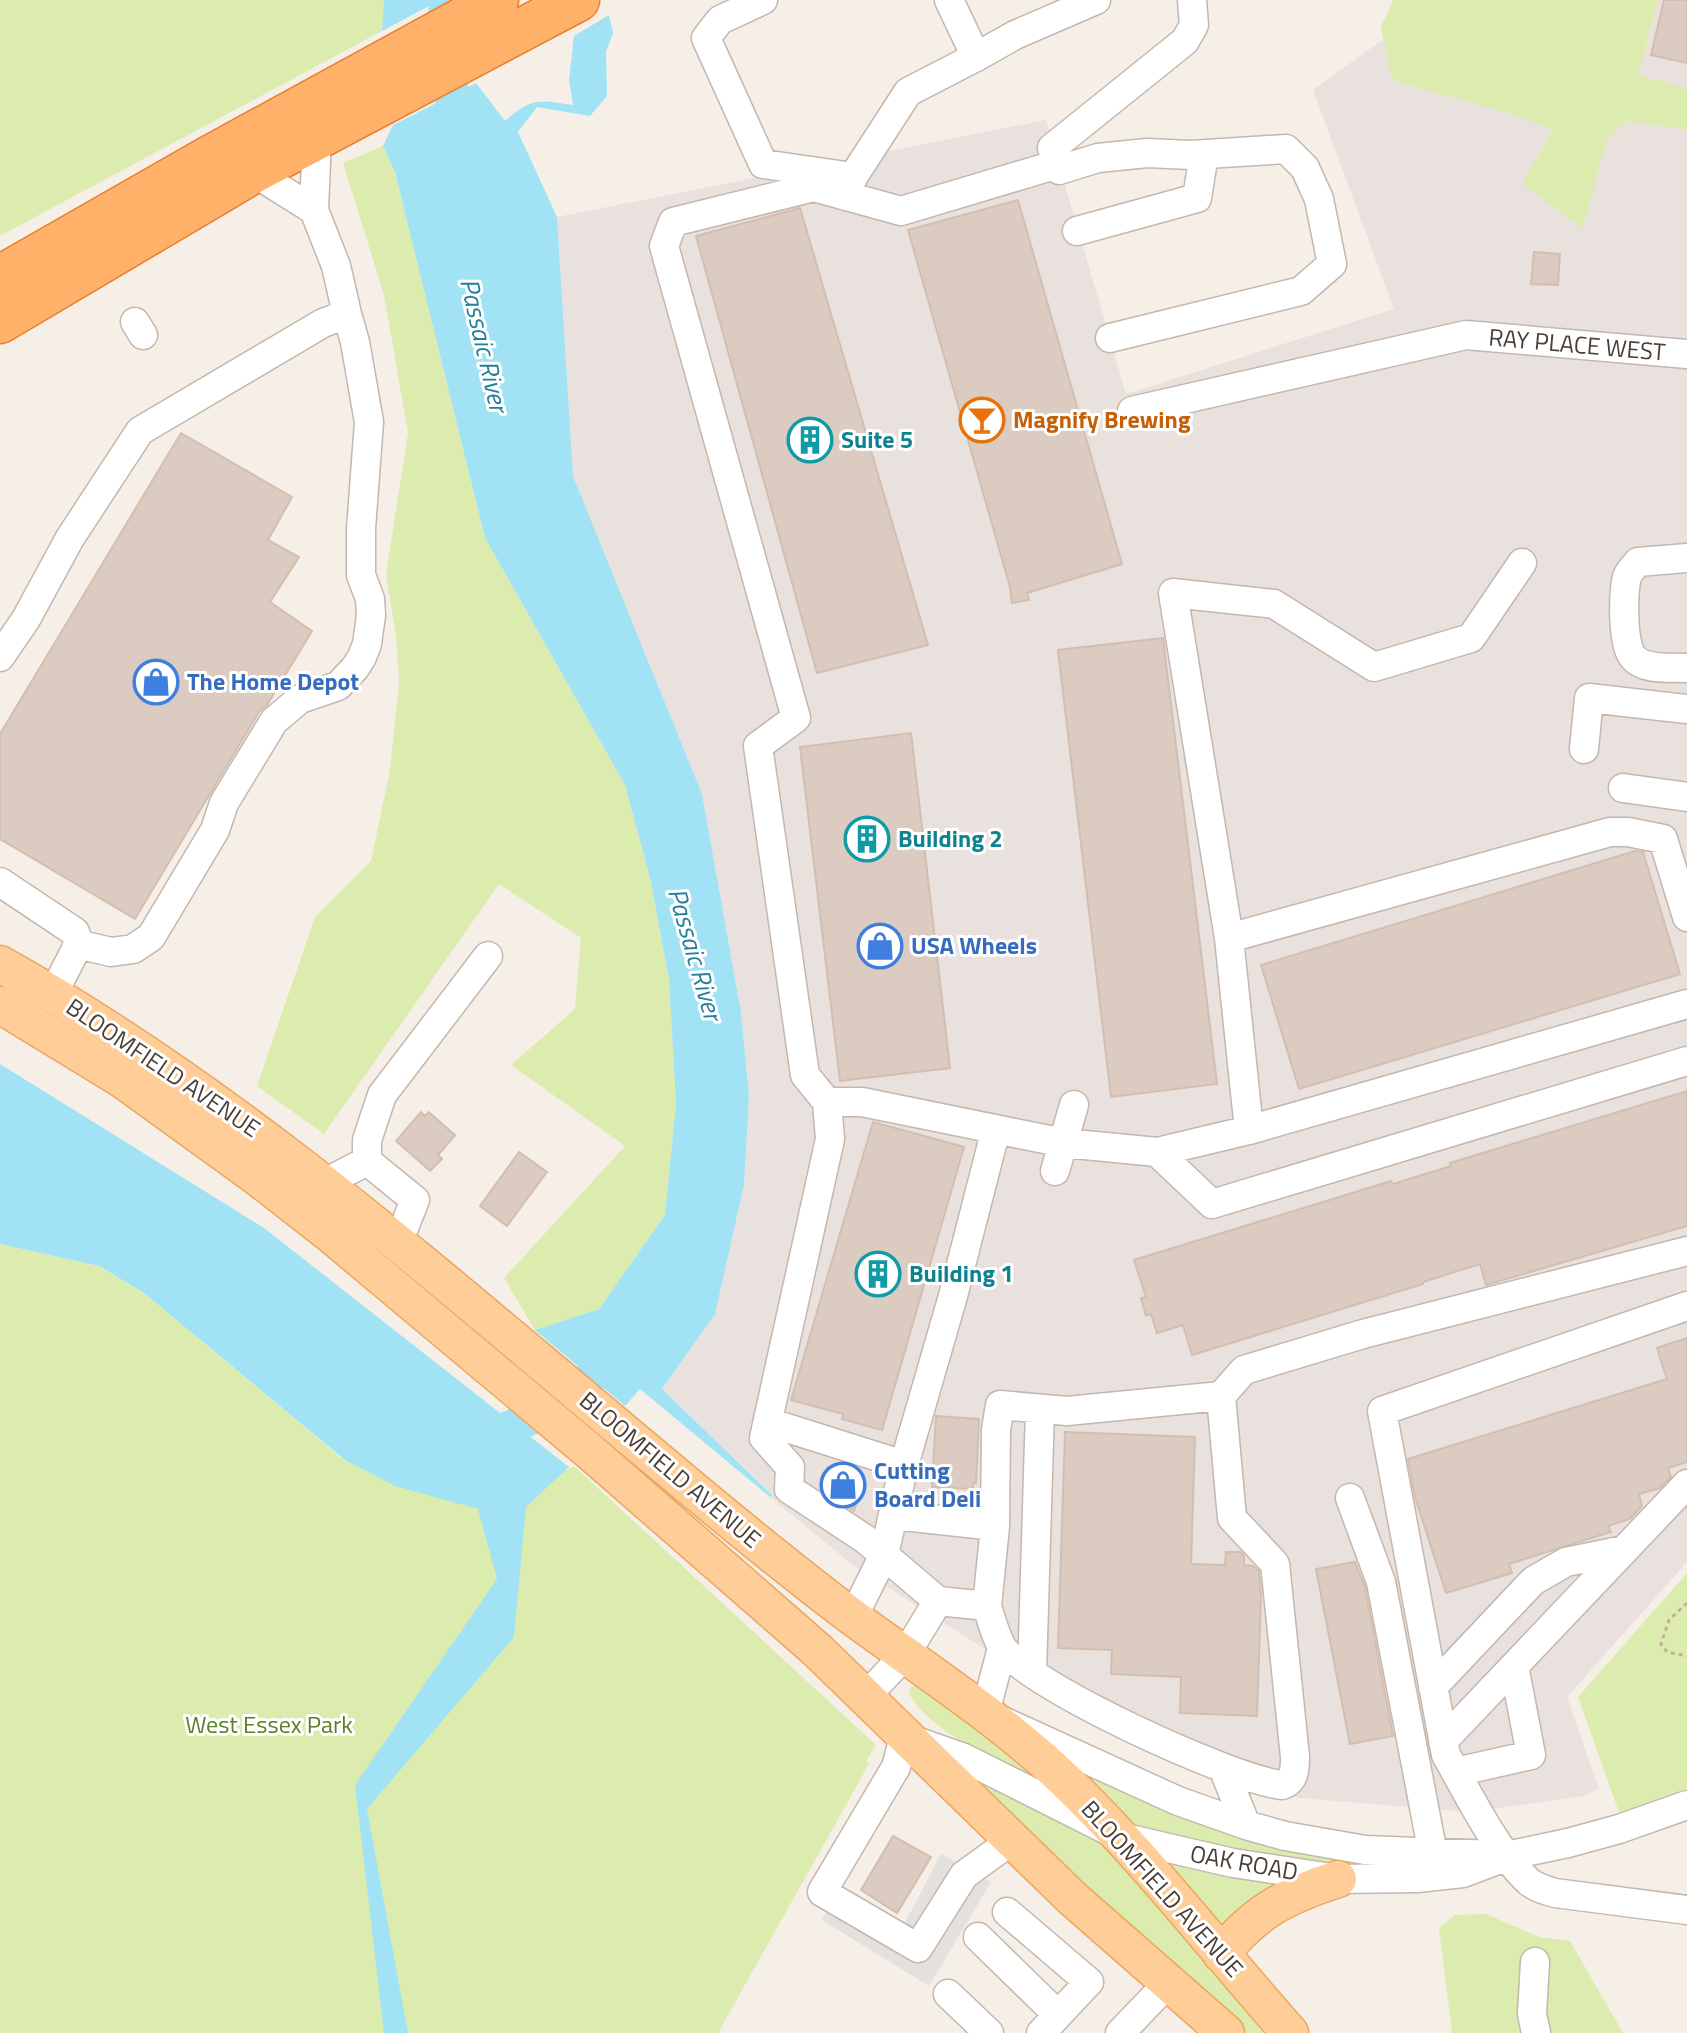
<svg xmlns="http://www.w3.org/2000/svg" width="1687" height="2033" viewBox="0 0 1687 2033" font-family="'Titillium Web',sans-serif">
  <rect width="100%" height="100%" fill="#f5efe8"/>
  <path fill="#e8e1dd" d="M1658,0h29v1562l-120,135 32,92 -15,7 -114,16 -181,-15 -221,-95 -215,-137 -83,-68 2,-3 -110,-105 53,-76 29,-128 5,-89 -8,-84 -39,-218 -129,-318 -16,-259 489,-97 80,274 268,-85 -81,-219 72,-52 245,63z"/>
  <path fill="#dcecaf" d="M0,0h384l-2,31 -382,205z
    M1393,0h265l-20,75 49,13v42l-61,-9 -20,20 -23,87 -61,-44 31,-54 -38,-15 -123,-35 -11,-53z
    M383,146l12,26 90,366 140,247 25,93 19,101 7,125 -11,111 -66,94 -64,21 -31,-52 121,-132 -114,-81 64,-56 6,-71 -82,-54 -175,250 -67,-48 58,-169 56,-56 19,-91 9,-88 -3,-46 -10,-62 22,-141 -24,-138 -41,-132z
    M0,1244l98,22 46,27 200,167 134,48 1,3 95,-45 302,279 -10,16 3,3 -151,269h-718z
    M1687,1573v215l-66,30 -43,-121z
    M918,1684l118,91v4c-41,-20 -103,-45 -127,-85l2,-7z
    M1066,1759l319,101 -7,5 -42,-1 -78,-7 -125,-31z
    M959,1770l148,69 168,194h-33z
    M1161,1859l137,21 -78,47z
    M1486,1914l53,23 31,4 53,92h-171l-13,-105 16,-13z"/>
  <path fill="#e3e0dd" d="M941,1854l50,28 -62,104 -107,-66 12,-21 64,37z"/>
  <path fill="#a1e3f5" d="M384,0h56l-58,31z
    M609,15l4,18 -7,19 1,44 -17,20 -53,-9 -19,25 39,85 16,259 129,318 39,218 8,84 -5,89 -29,129 -53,75 110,106 -2,2 -130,-108 -15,17 -90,-76 64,-21 66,-94 11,-111 -7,-125 -19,-101 -25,-93 -140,-247 -90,-366 -12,-26 10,-21 83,-42 29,38c28,-24 33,-21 68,-16l-4,-25 5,-44z
    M0,1064l264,164 305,239 -43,40 -12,130 -147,172 41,224h-24l-29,-248 142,-206 -19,-70 -83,-23 -50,-26 -201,-167 -45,-27 -99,-22z"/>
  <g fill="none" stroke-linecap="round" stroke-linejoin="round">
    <path stroke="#a1e3f5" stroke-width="34" d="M445,0l10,140
      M474,1443l98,-43 47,-59"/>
  </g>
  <path fill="#dbcbc0" stroke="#d3beb0" stroke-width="2" d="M1664,0h23v63l-36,-8z
    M1018,200l104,364 -95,29 2,7 -17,3 -2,-16 -102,-357z
    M800,208l128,437 -111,28 -121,-437z
    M1534,252l26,2 -2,31 -27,-1z
    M181,433l111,64 -24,43 31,17 -29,45 42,29 -45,74 -8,7 -124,207 -135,-80v-105z
    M1163,638l54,446 -106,13 -53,-447z
    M911,733l39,335 -110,13 -40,-334z
    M1635,851l8,1 37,122 -381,115 -38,-124z
    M1687,1091v135l-201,59 -6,-21 -57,18v2l-231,71 -9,-30 -26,8 -6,-19 -5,2 -5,-18 5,-1 -12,-37 257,-79 2,3 58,-18 -1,-3z
    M421,1112l4,4 4,-4 26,23 -17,20 4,4 -12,12 -34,-30z
    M873,1122l91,25 -82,283 -40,-11 1,-5 -52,-14z
    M519,1152l28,20 -40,54 -27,-20z
    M1687,1338v124l-19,6 3,9 -11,11 -21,6 3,12 -12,13 -22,7 3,6 -102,32 3,9 -66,20 -31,-96 -7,-38 259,-80 -10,-31z
    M936,1416l43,3 -3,64h-3v6l-41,-2z
    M1065,1432l130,5 -4,127 34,1 1,-13h15l3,4v9l9,1 6,5 2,25 -4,120 -77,-3 1,-36 -70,-3 1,-24 -54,-2z
    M828,1467l36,12 -10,32 -33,-21z
    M1355,1562l10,25 28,149 -43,8 -34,-175z
    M893,1836l38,21 -34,56 -36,-23z"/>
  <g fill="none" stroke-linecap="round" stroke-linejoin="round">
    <g stroke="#c4b7ad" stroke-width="31">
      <path id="minor" d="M763,0l-43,20 -14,18 57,126 90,13 -7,19
        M949,0l27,57 39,-22 81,-35
        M1052,148l133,-107 9,-16 -2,-25
        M1058,164l-157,47 -87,-24 -141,35 -9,24 132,472 -38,28 47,329 22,27 3,37 -66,299 26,29 -1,22 76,50 73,62 49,5c4,13 8,29 15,41 25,39 231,133 280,138 13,-4 13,-17 13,-28l-20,-193 -43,-46 -11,-122
        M1059,170l39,-12 49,-5 44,2 95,-6 19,19 14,31 13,65 -31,27 -191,47
        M253,172l61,38
        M853,177l55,-85 68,-35
        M1077,231l120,-33 7,-44
        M135,322l8,13
        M1132,411l334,-76 221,19
        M1687,558l-49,4c-4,5 -9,9 -11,15 -4,16 -5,68 6,80 11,14 38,10 54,11
        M0,657l26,-38 44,-81 70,-107 183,-108 24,-9 -11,-48 -22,-56 3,-74
        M1584,749l5,-51 98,11
        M1623,788l64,9
        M0,882l75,50 3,9 -2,8 -23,45
        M1229,938l381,-106h18l35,7 24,78
        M77,944l34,8 22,-3 18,-12 64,-107 9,-27 50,-82 26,-22 38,-13 17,-18 7,-11 5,-13 4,-29 -1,-16 -9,-24v-46l8,-107 -14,-80 -8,-28
        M827,1102h35l202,41 93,9 92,-22 438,-126
        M1249,1130l-20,-192 -56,-345 101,11 100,63 97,-29 51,-75
        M1157,1152l55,52 475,-143
        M367,1161v-21l15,-45 106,-139
        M1055,1171l19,-66
        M323,1184l44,-23 48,39 -18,45
        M1687,1306l-305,105 64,344c22,38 49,94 80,124 7,8 19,11 29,14l132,17
        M768,1422l136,43
        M1350,1498l31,84 52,272
        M894,1515l101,11
        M987,1606l8,-80 1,-96 4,-25 67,6 154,-15 23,-26 119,-36 324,-83
        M853,1617l31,-62 20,-90 49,-169 43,-167
        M1002,1648l-17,65 193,88 68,24 39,11 80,14 130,5
        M1032,1672l8,-263
        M1433,1687l100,-106 33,-19 58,-12
        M865,1697l40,-42 33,-54
        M1443,1741l244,-257
        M1223,1768l23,57
        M1456,1772l75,-17 -17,-89
        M1011,1841l-47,34 -46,73 -96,-56 74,-125 8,-30 60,21 157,79 112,26 105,16 79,-1 46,-5 48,-18 57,-12 51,-14 68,-24
        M1007,1912l82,70 -48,51
        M978,1937l80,78
        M1535,1962l-3,52 4,19
        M948,1994l41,39
        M1120,2033l48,-50"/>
    </g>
    <g stroke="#eba660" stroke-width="39">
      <path id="major" d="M0,964c242,135 448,322 660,498 63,53 126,105 191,154 68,50 139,96 202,153 87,81 158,175 237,264
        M0,1005l120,73 137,99 72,56 259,217 229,200 255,248 154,135
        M1221,1954c35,-43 64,-58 117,-75"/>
    </g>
    <g stroke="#e78030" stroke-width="45">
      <path id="highway" d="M0,277l208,-119 289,-158
        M0,322l253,-150 325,-172"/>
    </g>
    <path stroke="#c4ad9a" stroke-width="3" stroke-dasharray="4 4" stroke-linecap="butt" d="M1687,1603l-18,17 -8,24 6,8 20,4"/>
    <use href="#minor" stroke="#fff" stroke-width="28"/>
    <use href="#major" stroke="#ffcd97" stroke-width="36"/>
    <use href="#highway" stroke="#ffb069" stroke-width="42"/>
  </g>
  <defs>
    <g id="bar-ring" transform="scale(2.3)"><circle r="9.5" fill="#fff" stroke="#e8710a" stroke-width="1.5"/><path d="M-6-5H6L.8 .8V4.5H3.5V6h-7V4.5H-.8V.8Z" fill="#e8710a"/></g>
    <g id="building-ring" transform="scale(2.3)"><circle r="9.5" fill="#fff" stroke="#0f9aa8" stroke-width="1.5"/><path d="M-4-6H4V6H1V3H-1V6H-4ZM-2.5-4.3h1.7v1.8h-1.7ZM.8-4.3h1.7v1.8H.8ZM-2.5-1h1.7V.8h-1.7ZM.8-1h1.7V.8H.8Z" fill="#0f9aa8"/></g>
    <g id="shop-ring" transform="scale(2.3)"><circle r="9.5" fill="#fff" stroke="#3f7fe0" stroke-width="1.5"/><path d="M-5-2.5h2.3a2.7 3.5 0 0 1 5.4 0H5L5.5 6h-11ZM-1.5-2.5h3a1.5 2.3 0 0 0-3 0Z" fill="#3f7fe0"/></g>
  </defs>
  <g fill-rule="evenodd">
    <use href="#bar-ring" x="982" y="420"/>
    <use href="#building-ring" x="810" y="440"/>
    <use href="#shop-ring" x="156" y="682"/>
    <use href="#building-ring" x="867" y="839"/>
    <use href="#shop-ring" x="880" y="946"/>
    <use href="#building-ring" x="878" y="1274"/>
    <use href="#shop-ring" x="843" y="1485"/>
  </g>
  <g text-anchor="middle" stroke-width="6" stroke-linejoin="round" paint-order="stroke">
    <g font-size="24" fill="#493e36" stroke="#fff">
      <text transform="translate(1577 345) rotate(5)" y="8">RAY PLACE WEST</text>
      <text transform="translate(163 1068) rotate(34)" y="8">BLOOMFIELD AVENUE</text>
      <text transform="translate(670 1470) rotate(40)" y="8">BLOOMFIELD AVENUE</text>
      <text transform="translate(1244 1863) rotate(10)" y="8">OAK ROAD</text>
      <text transform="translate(1162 1889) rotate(48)" y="8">BLOOMFIELD AVENUE</text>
    </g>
    <g font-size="24" font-weight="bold" fill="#c56008" stroke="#fff" text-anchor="start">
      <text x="1013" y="428">Magnify Brewing</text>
    </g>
    <g font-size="24" font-weight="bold" fill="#0d838f" stroke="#fff" text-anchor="start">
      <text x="841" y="448">Suite 5</text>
      <text x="898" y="847">Building 2</text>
      <text x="909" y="1282">Building 1</text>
    </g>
    <g font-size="24" font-weight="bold" fill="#366cbe" stroke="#fff" text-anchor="start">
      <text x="187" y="690">The Home Depot</text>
      <text x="911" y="954">USA Wheels</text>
      <text x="874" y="1479">Cutting<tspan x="874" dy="28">Board Deli</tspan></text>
    </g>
    <g font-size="24" fill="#598025" stroke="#fff">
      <text x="269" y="1733">West Essex Park</text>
    </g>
    <g font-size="26" font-style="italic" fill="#237f9b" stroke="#fff">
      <text transform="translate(484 345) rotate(77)" y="9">Passaic River</text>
      <text transform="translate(695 954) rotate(74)" y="9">Passaic River</text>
    </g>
  </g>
</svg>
